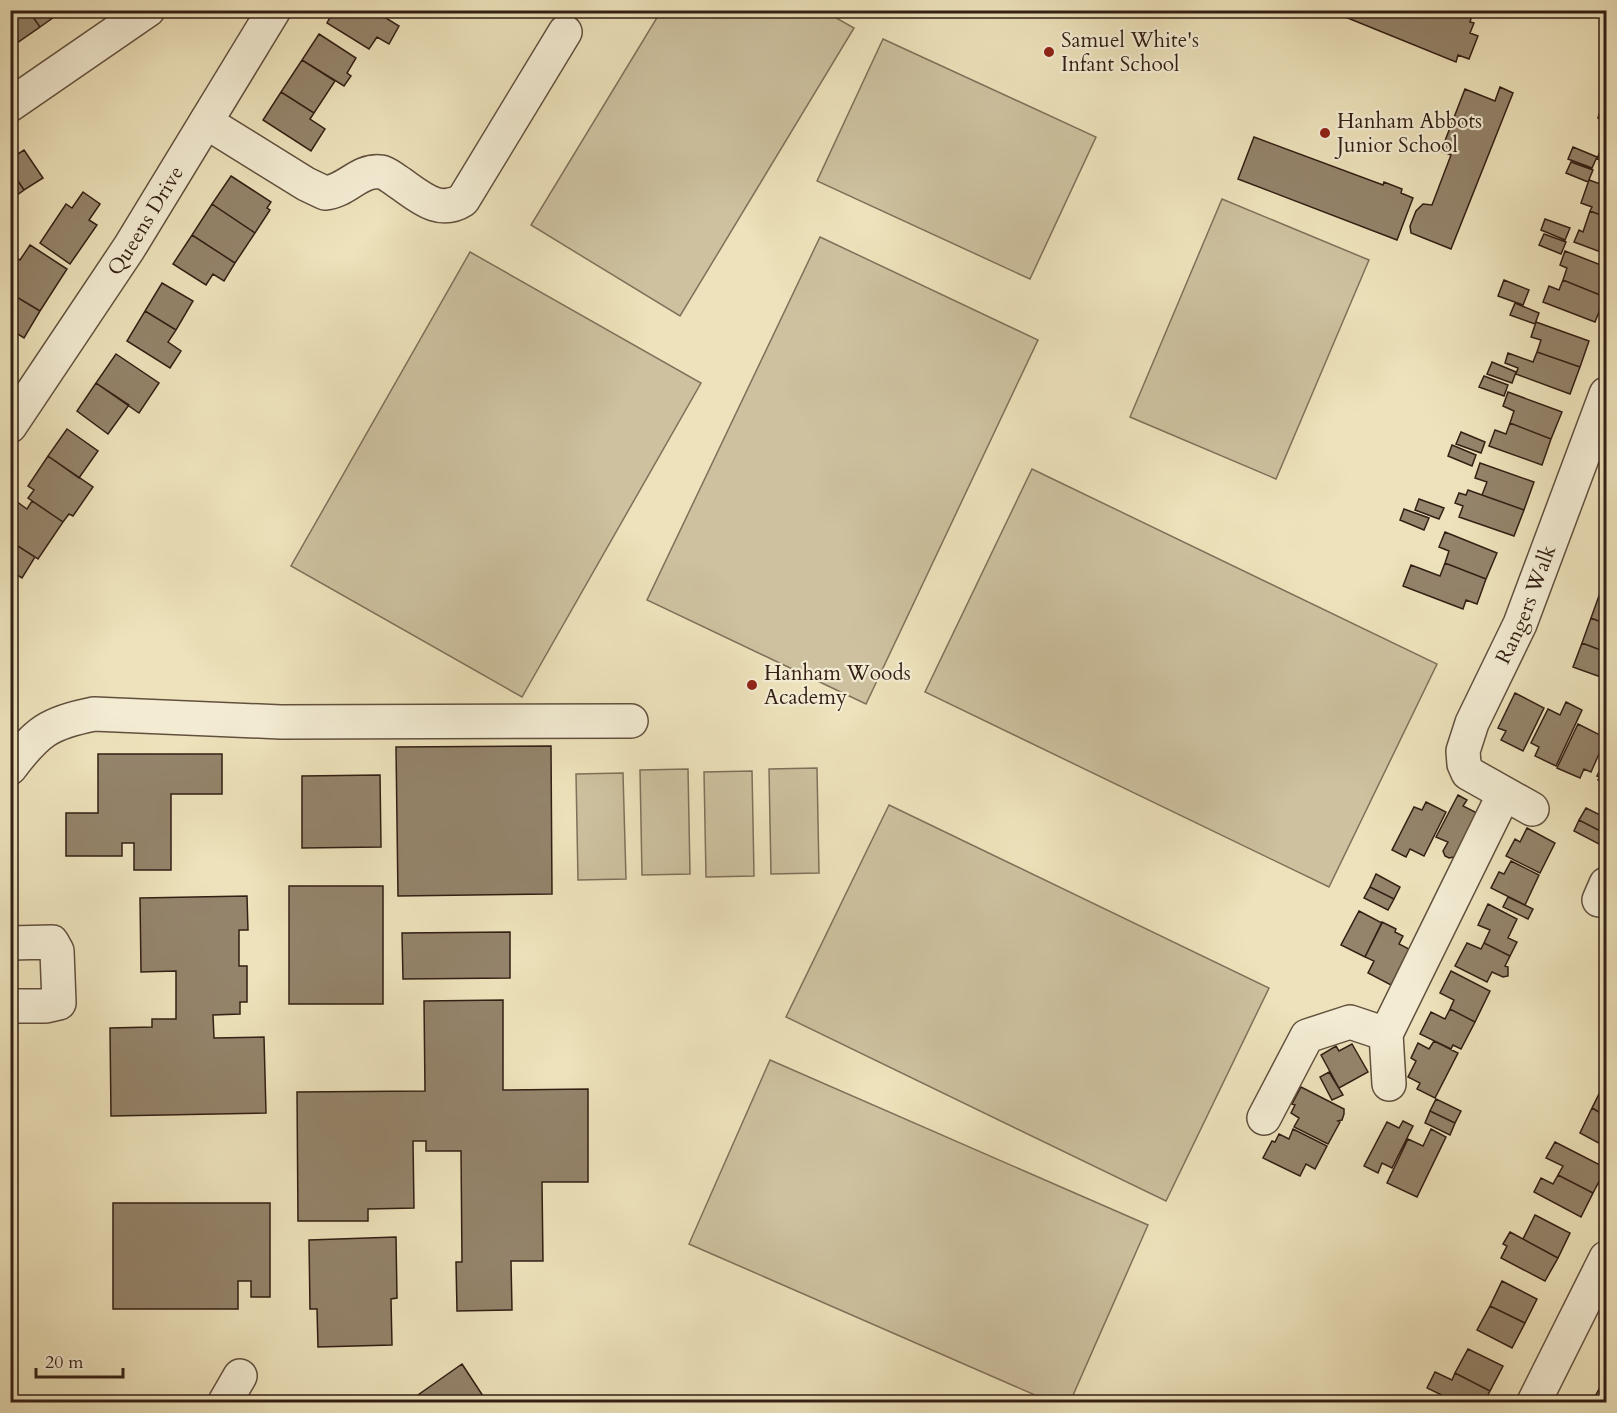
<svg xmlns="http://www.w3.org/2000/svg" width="1617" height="1413" viewBox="0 0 1617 1413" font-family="Cardo,serif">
  <rect width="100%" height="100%" fill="#ede2bb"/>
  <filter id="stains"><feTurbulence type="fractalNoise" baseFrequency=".00333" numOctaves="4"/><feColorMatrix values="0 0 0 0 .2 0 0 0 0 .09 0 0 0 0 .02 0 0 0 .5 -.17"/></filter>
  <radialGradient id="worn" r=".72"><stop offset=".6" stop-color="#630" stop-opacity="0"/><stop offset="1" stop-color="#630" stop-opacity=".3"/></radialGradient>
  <path fill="#cdc19f" stroke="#80705a" stroke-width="1.5" d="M661,11h163l30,17 -174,288 -149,-91z
    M883,39l213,98 -66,142 -213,-98z
    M1222,199l147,61 -93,219 -146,-62z
    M820,237l218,103 -172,364 -219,-104z
    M470,252l231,131 -179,314 -231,-131z
    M1032,469l405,195 -108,223 -404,-195z
    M817,768l2,105 -48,1 -2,-105z
    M688,769l2,105 -48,1 -2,-105z
    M752,771l2,105 -48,1 -2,-105z
    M623,773l3,106 -48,1 -2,-106z
    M889,805l380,183 -103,213 -380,-184z
    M770,1060l378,165 -78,177h-19l-362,-158z"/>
  <path fill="#94846b" stroke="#331f14" stroke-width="1.5" d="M10,10h18l12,17 -29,20z
    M28,10h36l-24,17z
    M334,10h39l26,16 -10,18 -12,-7 -8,12 -42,-26z
    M1328,10h151l-2,7 -5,-2 -2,7 4,1 -4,10 8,3 -9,23 -11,-4 -2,7z
    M319,34l37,24 -9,15 4,3 -7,10 -42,-26z
    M302,60l33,21 -21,32 -33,-21z
    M1500,87l13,6 -62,156 -40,-16 -1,-7 6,-15 7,-7 9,1 19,-50 -10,-4 24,-62 30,12z
    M281,92l33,21 -4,6 15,10 -14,22 -48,-31z
    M1603,102l3,1v18l-8,-3z
    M1254,137l129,48 1,-3 18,7 -1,4 12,5 -16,42 -159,-61z
    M1603,144l3,1v17l-9,-3z
    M1573,147l24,10 -5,11 -24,-9z
    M24,150l19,28 -19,12 -14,-21v-10z
    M1571,162l22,8 -5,12 -22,-9z
    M10,169l14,21 -14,10z
    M231,176l40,26 -4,6 3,2 -15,23 -43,-29z
    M1589,180l17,6v31l-16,-6 2,-4 -11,-4z
    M83,192l17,12 -11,16 8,5 -27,39 -30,-21 26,-39 6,4z
    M212,204l43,29 -20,30 -43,-28z
    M1590,211l16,6v37l-32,-12 5,-12 4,2z
    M1545,219l25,9 -5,12 -24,-10z
    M1544,234l22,8 -5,12 -22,-9z
    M192,235l43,28 -11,18 -11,-7 -7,11 -33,-21z
    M30,245l37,24 -27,42 -30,-18v-33l3,-4 7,4z
    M1565,251l41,16 -1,30 -42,-17 4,-12 -7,-3z
    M1504,280l25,10 -6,15 -25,-9z
    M1563,280l42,17 -10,25 -52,-20 6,-16 10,4z
    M162,283l31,18 -17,29 -31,-19z
    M10,293l30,18 -16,27 -14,-9z
    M1515,303l24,10 -4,11 -25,-9z
    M145,311l31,19 -8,12 13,9 -11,17 -43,-27z
    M1536,322l53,19 -9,26 -43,-15 4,-12 -10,-3z
    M1537,352l43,15 -10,27 -54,-20 2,-6 -13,-5 3,-10 25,9z
    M116,354l43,29 -20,30 -43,-30z
    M1492,362l24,10 -4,11 -25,-9z
    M1484,376l24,9 -4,11 -25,-9z
    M96,383l33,22 -21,29 -31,-23z
    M1508,392l54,20 -11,27 -41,-16 4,-12 -11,-5z
    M1510,423l41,16 -9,26 -53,-19 6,-16 11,4z
    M67,429l31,22 -19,27 -31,-22z
    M1461,432l24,10 -4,11 -25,-9z
    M1452,445l24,10 -4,11 -24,-10z
    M48,456l45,31 -20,29 -4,-2 -6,8 -35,-24 6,-8 -6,-4z
    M1480,463l54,19 -10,28 -42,-15 5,-13 -12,-4z
    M1468,490l56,20 -10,26 -55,-19 4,-11 -8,-3 4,-10 7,2z
    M1419,499l25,9 -5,11 -24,-9z
    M16,501l11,8 5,-8 31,21 -25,37 -28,-18v-32z
    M1404,509l25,9 -5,12 -24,-10z
    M1445,532l52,21 -11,26 -41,-16 4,-12 -10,-4z
    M10,541l25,16 -13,21 -8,-5 -4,5z
    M1445,563l41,16 -9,25 -11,-4 -3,9 -60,-23 8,-21 29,11z
    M1606,576v20l-6,-3z
    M1600,593l6,3v28l-15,-6z
    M1591,618l15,6v28l-24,-9z
    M1582,643l24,9v27l-33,-12z
    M1515,693l29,15 -21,43 -22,-11 5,-9 -8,-3z
    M1566,702l16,8 -26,56 -21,-10 4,-9 -8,-4 17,-34 12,6z
    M1578,724l28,14 -15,34 -7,-3 -4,9 -23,-10z
    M551,746l1,148 -154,2 -2,-149z
    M98,754h124v40h-51v76h-37v-27h-12v13h-56v-43h32z
    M1606,757v27l-8,-4 2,-3 -3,-1z
    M380,775l1,72 -79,1v-72z
    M1458,795l9,5 -4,6 14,7 -23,44 -5,1 -4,-2 -2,-5 5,-9 -12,-5z
    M1426,802l20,10 -22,44 -14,-7 -4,8 -14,-7 22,-43 8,3z
    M1586,808l20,10v10l-2,5 -25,-13z
    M1579,820l25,13 -5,11 -25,-13z
    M1527,828l28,15 -15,30 -34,-17 9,-17 5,3z
    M1511,861l28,14 -14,30 -34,-17 8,-16 5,2z
    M1376,874l24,13 -6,12 -24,-12z
    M289,886h94v118h-94z
    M1370,887l24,12 -6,11 -24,-12z
    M247,896l1,34h-9v36h8v36h-7v12l-27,1 1,23 50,-1 2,76 -155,3 -1,-88 42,-1v-8h24v-48l-35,1 -1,-74z
    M1508,897l25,12 -5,10 -25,-12z
    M1488,904l29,15 -9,19 9,4 -7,14 -26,-13 6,-13 -12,-5z
    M1359,911l23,12 -17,34 -24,-12z
    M1382,922l14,7 -1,3 8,4 -4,8 10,5 -18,36 -23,-12 6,-12 -9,-4z
    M510,932v46l-107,1 -1,-46z
    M1467,943l14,6 3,-6 26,13 -5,10 3,1v9l-5,1 -11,-5 -5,10 -32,-16z
    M1451,971l39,20 -15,31 -25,-13 4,-9 -14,-7z
    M503,1000v90l85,-1v93h-46l1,79h-32l1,49 -55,1 -1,-49h6l-1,-111h-35v-10h-13l1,67 -46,1v12h-70l-1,-129 128,-1 -1,-90z
    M1450,1009l25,13 -14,27 -8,-4 -2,4 -31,-15 11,-22 14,7z
    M1434,1041l24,12 -23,45 -18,-9 3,-6 -12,-6 8,-16 -5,-3 7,-15 11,6z
    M1352,1044l16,28 -29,16 -18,-33 15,-9 3,5z
    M1329,1072l14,23 -11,5 -12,-23z
    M1604,1084l2,1v31l-14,-8z
    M1301,1087l43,22v5l-2,6 -4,1 2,1 -12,22 -34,-17 5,-9 -8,-5 4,-8 -3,-1z
    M1436,1099l25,12 -6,12 -25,-12z
    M1592,1108l14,8v31l-26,-14z
    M1430,1111l25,12 -5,12 -25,-12z
    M1403,1121l10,5 -21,42 -10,-5 -4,10 -14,-7 23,-44 12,6z
    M1293,1129l34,17 -12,23 -9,-5 -6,12 -37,-18 9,-17 3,1 4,-8 10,5z
    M1431,1129l15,8 -29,60 -30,-14 21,-44 15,7z
    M1555,1142l51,26 -13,25 -35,-18 5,-9 -17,-8z
    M1558,1175l35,18 -12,24 -47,-25 7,-14 12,6z
    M113,1203h157v94h-19v-16h-13v28h-125z
    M1535,1215l35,18 -12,25 -35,-19z
    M1510,1232l48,26 -13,23 -44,-23 6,-12 -4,-2z
    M396,1237l1,61 -6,1 1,46 -74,2 -1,-38h-7l-1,-69z
    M1502,1281l35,18 -12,24 -35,-17z
    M1490,1306l35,17 -13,25 -35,-18z
    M1468,1349l35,17 -13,25 -35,-18z
    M462,1364l25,38h-79z
    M1435,1372l17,8 3,-7 35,18 -6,11h-28l-29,-14z
    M1604,1380l2,1v21h-14z"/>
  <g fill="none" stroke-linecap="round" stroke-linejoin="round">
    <g stroke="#62503e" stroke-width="36">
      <g id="minor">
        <path d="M10,105l138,-95"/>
        <path d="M206,122l100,62 19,9c22,-2 34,-24 56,-21 6,1 11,6 16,9 21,14 41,35 66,19l102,-168"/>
        <path id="s1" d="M10,426l119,-178 145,-238"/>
        <path d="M10,768c27,-36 38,-45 84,-54l187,8 350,-1"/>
        <path id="s2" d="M1532,809l-64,-36 -4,-9 -1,-13 9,-28 48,-99 86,-230"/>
        <path d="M1599,900l7,-16"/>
        <path d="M10,943l42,-1 5,9 2,52 -13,3h-36"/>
        <path d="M1389,1084l-3,-50 118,-240"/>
        <path d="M1264,1118l43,-82 43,-14 36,12"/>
        <path d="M225,1402l15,-26"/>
        <path d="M1534,1402l72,-144"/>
      </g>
    </g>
    <use href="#minor" stroke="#f3ecd3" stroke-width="33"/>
  </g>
  <g fill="#8f2418" stroke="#f3ecd3" stroke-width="2">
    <circle cx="1049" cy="52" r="6"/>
    <circle cx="1325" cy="133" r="6"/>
    <circle cx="752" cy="685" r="6"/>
  </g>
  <g text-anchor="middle" stroke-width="4.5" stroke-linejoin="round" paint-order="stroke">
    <g font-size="21" fill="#331f14" stroke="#f3ecd3" text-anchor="start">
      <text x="1061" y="47">Samuel White's<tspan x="1061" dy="24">Infant School</tspan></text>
      <text x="1337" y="128">Hanham Abbots<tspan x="1337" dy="24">Junior School</tspan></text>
      <text x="764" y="680">Hanham Woods<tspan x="764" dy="24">Academy</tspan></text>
    </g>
    <g font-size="21" fill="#331f14" stroke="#f3ecd3">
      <text dy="7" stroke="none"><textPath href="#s1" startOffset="246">Queens Drive</textPath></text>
      <text dy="7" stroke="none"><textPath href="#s2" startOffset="256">Rangers Walk</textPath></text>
    </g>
  </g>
  <rect width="1617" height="1413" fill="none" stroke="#ede2bb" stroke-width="36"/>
  <rect x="12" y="12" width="1593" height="1389" fill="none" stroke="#331f14" stroke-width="3"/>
  <rect x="18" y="18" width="1581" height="1377" fill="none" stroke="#331f14" stroke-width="1.5"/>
  <path d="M36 1368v9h87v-9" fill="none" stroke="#331f14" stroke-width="3"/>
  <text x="45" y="1368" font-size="18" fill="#331f14" stroke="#f3ecd3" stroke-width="4.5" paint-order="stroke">20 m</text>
  <rect width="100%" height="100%" filter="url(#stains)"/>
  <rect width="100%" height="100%" fill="url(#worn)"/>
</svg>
